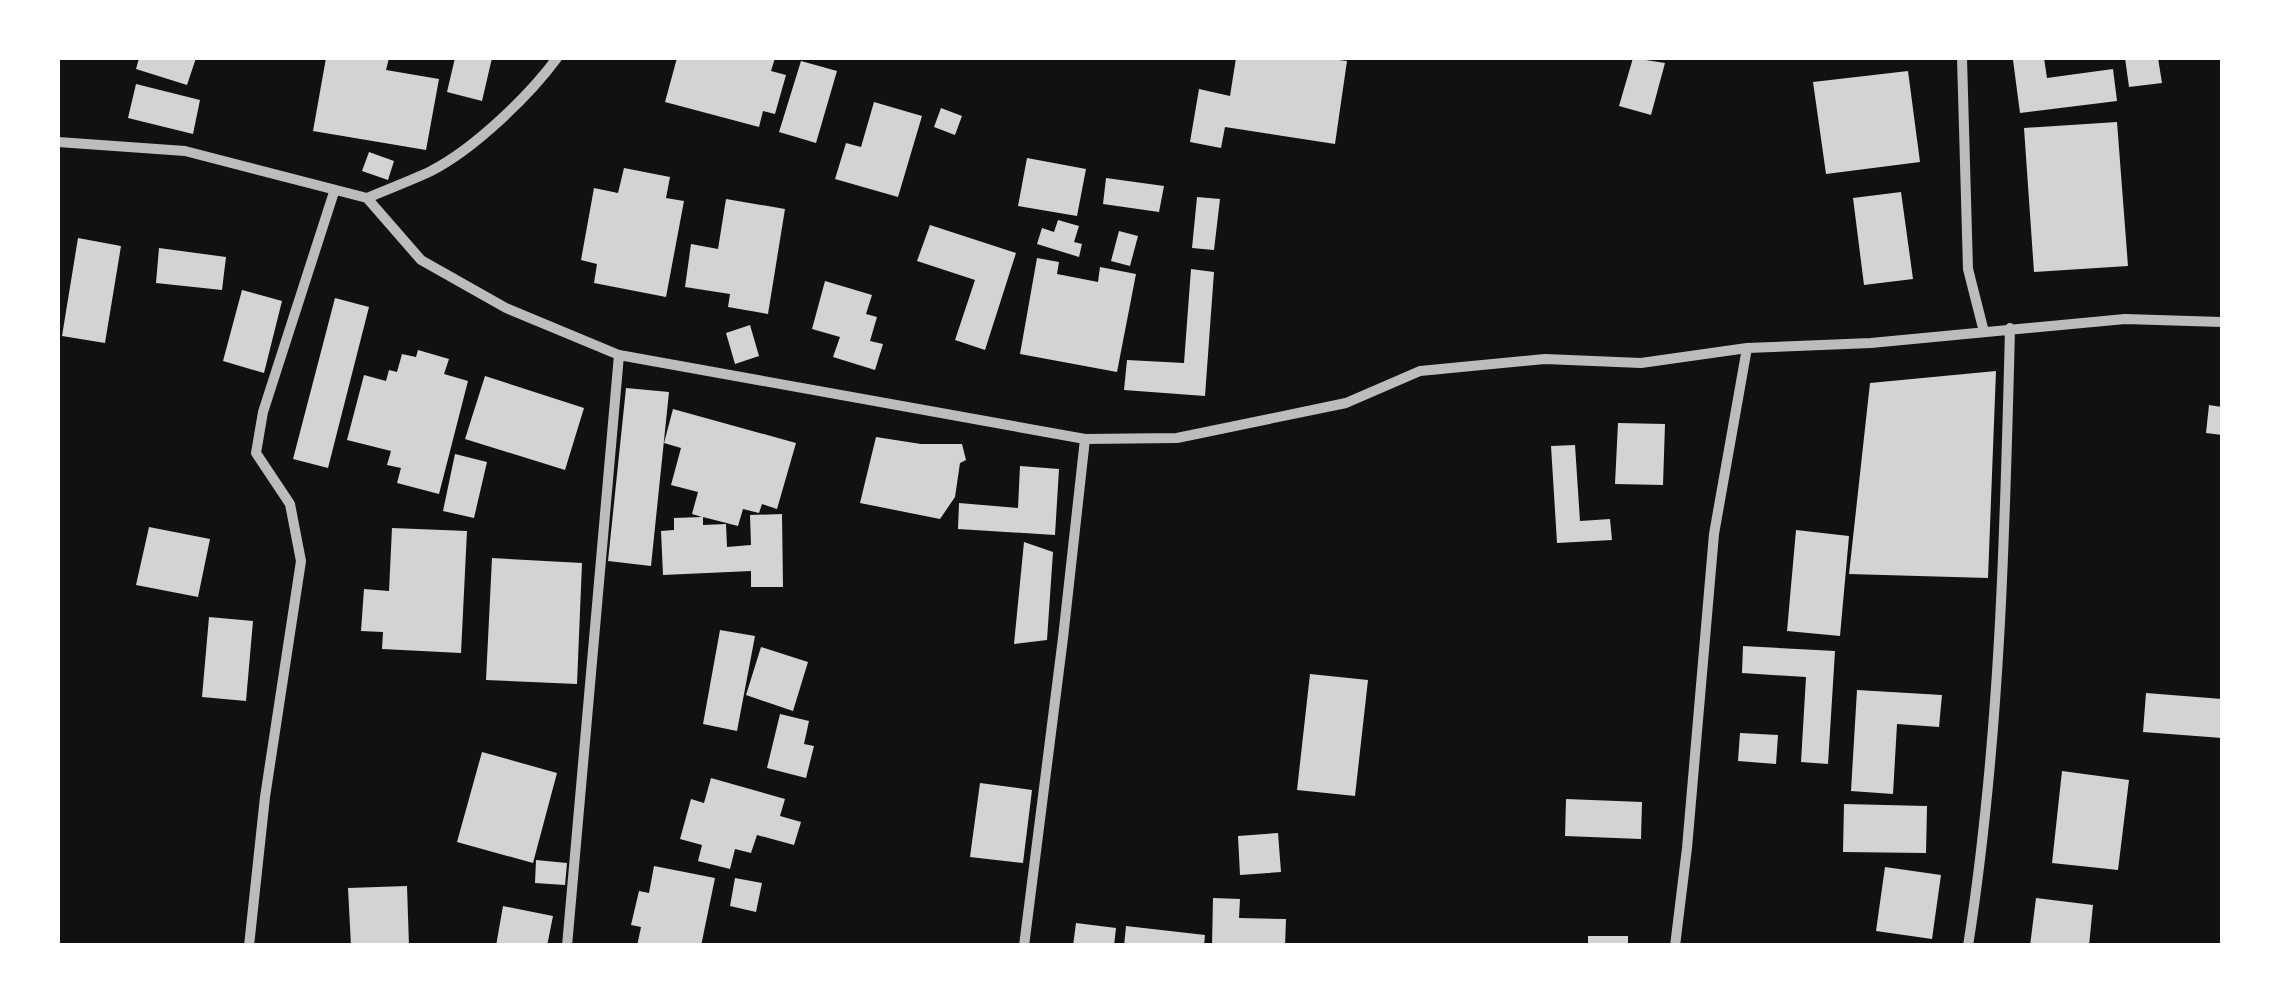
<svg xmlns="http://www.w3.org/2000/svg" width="2280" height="1003" viewBox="0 0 2280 1003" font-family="Poppins,sans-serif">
  <rect width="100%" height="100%" fill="#111"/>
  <path fill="#d3d3d3" d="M139,58h57l-9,27 -51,-16z
    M326,58h63l-3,12 53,9 -13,71 -113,-19z
    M455,58h37l-10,43 -35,-9z
    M677,58h98l-4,13 15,4 -11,39 -12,-3 -4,16 -94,-25z
    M1236,58h86l25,3 -12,83 -110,-17 -4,21 -31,-6 9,-53 31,7z
    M1633,58l32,5 -14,52 -32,-9z
    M2029,58h15l3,20 66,-9 4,32 -97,12 -7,-53z
    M2125,58h33l4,25 -33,4z
    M801,61l36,10 -21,72 -37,-11z
    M1908,71l12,91 -94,12 -13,-92z
    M136,84l64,16 -7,34 -65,-16z
    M874,102l48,14 -24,81 -63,-18 11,-36 15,4z
    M941,108l21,8 -7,19 -21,-8z
    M2117,122l11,144 -94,6 -10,-144z
    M369,152l25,9 -6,19 -26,-9z
    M1027,158l59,11 -9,47 -59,-10z
    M624,168l46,9 -4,21 18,3 -18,96 -72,-14 3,-19 -16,-4 13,-72 24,5z
    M1106,178l58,8 -5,26 -56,-8z
    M1901,192l12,87 -49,6 -11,-87z
    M1197,197l23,2 -6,51 -22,-2z
    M726,199l59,10 -17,105 -40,-7 2,-13 -45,-7 6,-43 27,5z
    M1058,220l21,6 -5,16 8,2 -3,13 -42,-13 5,-16 12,4z
    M930,225l86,28 -31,97 -30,-10 20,-60 -58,-19z
    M1119,231l19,5 -8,30 -19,-5z
    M78,238l43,8 -16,97 -43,-7z
    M159,248l67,9 -4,33 -66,-7z
    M1037,258l22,4 -2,12 41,8 2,-15 36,7 -19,98 -97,-18z
    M1191,269l23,3 -9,124 -81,-6 3,-30 57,3z
    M825,281l47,14 -6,19 11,3 -7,24 13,3 -8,26 -42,-13 7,-20 -28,-8z
    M242,290l40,11 -18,72 -41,-12z
    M335,298l34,9 -41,161 -35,-9z
    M750,325l9,31 -24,8 -9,-31z
    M418,350l31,9 -5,15 24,7 -29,113 -42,-11 4,-15 -14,-3 4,-14 -44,-11 17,-65 22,6 3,-11 8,2 5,-18 14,3z
    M1996,371l-8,207 -139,-4 21,-191z
    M485,376l99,32 -19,62 -100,-31z
    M626,388l43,4 -18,174 -43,-5z
    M2209,405l13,2v28l-16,-2z
    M673,409l123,34 -19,66 -15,-5 -3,9 -16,-4 -5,17 -35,-9v8l23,-1 1,23 24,-2 -1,-30 32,-1 1,73h-32v-16l-88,4 -2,-44 13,-1v-12l28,-1 -10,-3 6,-22 -27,-7 10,-37 -17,-5z
    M1618,423l47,1 -2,61 -48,-1z
    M876,437l45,7h41l4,16 -6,3 -5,34 -15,22 -80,-16z
    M1575,445l5,76 30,-2 2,21 -55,3 -6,-97z
    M455,454l32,8 -13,56 -31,-7z
    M1020,466l39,3 -4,66 -97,-6 1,-26 59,5z
    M149,527l61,12 -12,58 -62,-12z
    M392,528l75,3 -6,122 -79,-4 1,-17 -22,-1 3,-42 25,2z
    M1796,530l53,6 -9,100 -53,-5z
    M1024,542l29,10 -6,88 -33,4z
    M492,558l90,5 -5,121 -91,-4z
    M209,617l44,4 -7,80 -44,-4z
    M720,630l35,6 -18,95 -34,-7z
    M1743,646l92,5 -7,113 -27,-2 5,-85 -64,-4z
    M761,647l47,15 -15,49 -47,-16z
    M1310,674l58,6 -13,116 -58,-6z
    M1857,690l85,5 -3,32 -42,-3 -4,70 -42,-3z
    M2146,693l76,6v39l-79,-6z
    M780,714l29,7 -5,23 10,2 -8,32 -39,-10z
    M1740,733l38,2 -2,29 -38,-3z
    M482,752l75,21 -24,90 -76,-21z
    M2062,771l67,9 -11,90 -66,-7z
    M711,778l74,21 -5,17 21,6 -7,23 -37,-10 -6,18 -16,-4 -5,20 -32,-8 4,-16 -22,-6 11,-40 13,4z
    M980,783l52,7 -9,73 -53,-6z
    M1566,799l76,3 -1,37 -76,-3z
    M1844,804l83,2 -1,47 -83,-1z
    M1278,833l3,39 -41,3 -2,-39z
    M536,860l31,3 -2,22 -30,-2z
    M654,866l61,12 -14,68h-64l4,-19 -10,-2 8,-34 10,2z
    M1885,867l56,8 -9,64 -56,-8z
    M735,878l27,5 -6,29 -26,-6z
    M407,886l2,60h-58l-3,-58z
    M1213,898l27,1 -1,19 47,1 -1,27h-73z
    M2036,898l57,7 -4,41h-59z
    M503,906l50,10 -6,30h-51z
    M1076,923l40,5 -2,18h-41z
    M1126,926l79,9 -1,11h-80z
    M1588,936h40v10h-40z"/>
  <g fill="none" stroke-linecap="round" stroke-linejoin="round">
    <path stroke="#bcbcbc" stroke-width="10" d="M1962,58l6,211 16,63
      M58,142l127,9 182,47 54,62 85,48 113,47 466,84 92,-1 169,-35 74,-32 125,-12 96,4 106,-15 124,-5 254,-24 97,3
      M367,198c21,-9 43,-17 64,-27 43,-22 98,-75 126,-113
      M249,946l16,-149 36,-236 -11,-57 -34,-51 7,-41 71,-220
      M567,946l52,-591
      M1024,946l39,-308 22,-199
      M1675,946l12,-98 27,-314 33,-186
      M1968,946c32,-204 37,-412 42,-618"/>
  </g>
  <rect width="2280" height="1003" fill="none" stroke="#ffffff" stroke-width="120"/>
</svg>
